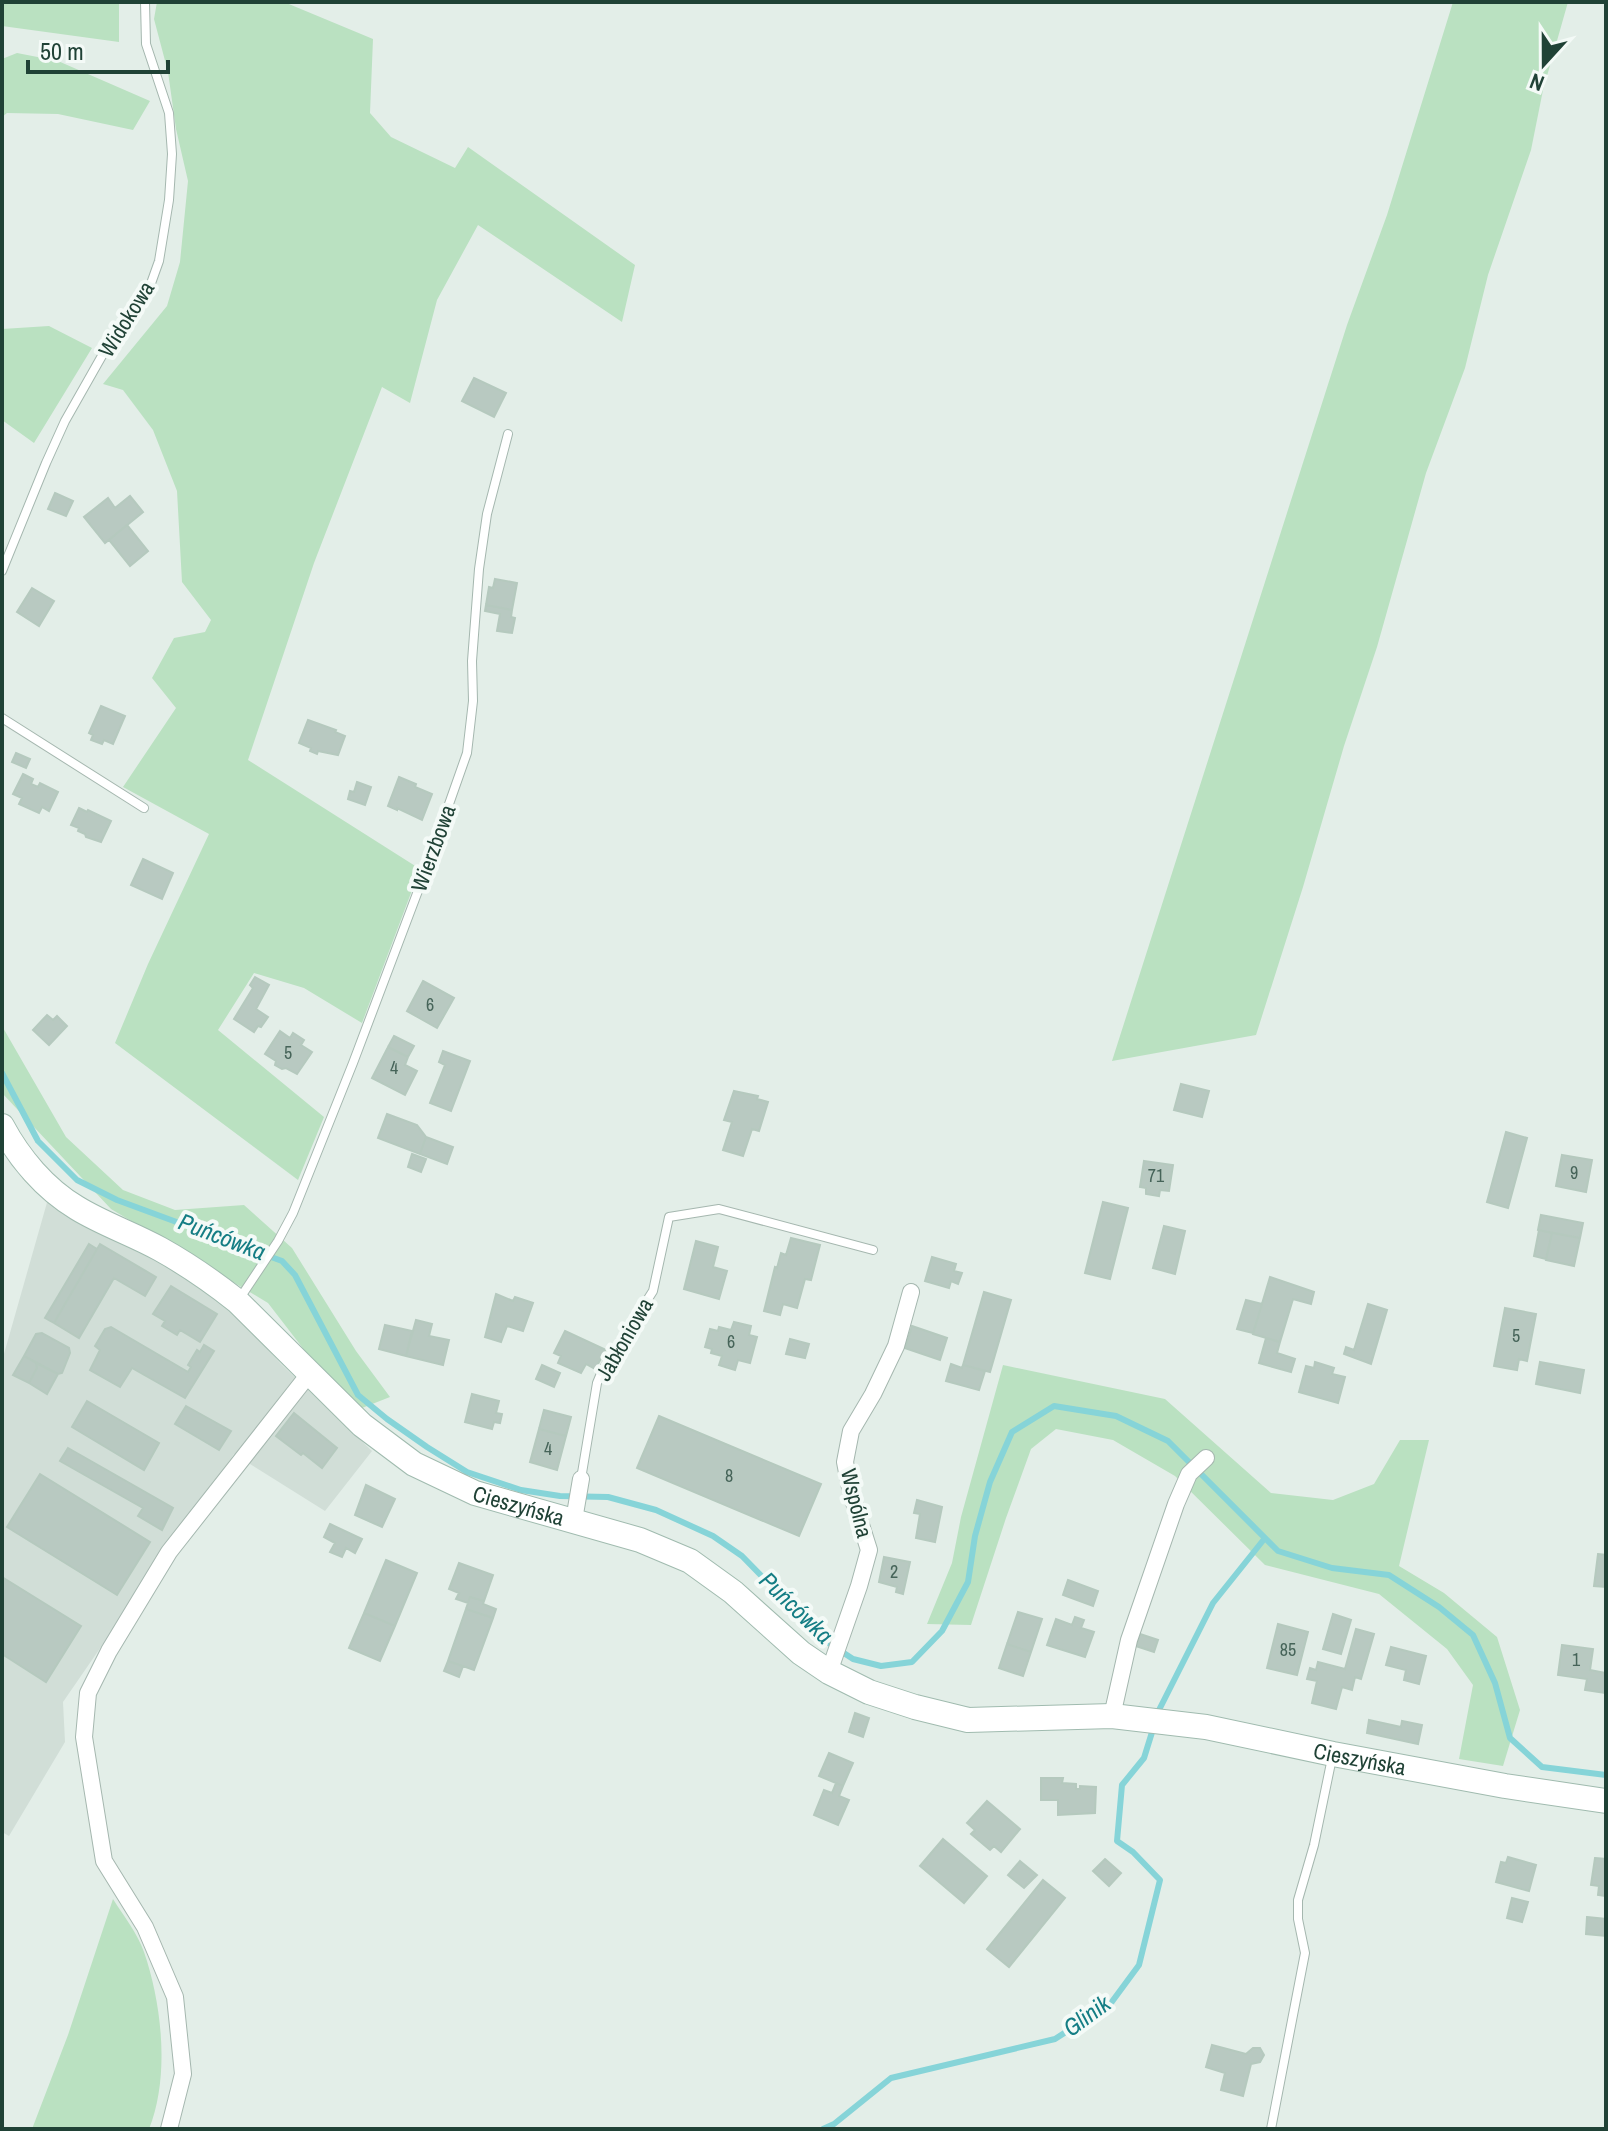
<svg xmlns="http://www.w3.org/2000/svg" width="1608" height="2131" viewBox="0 0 1608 2131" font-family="'Archivo Narrow',sans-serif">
  <rect width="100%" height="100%" fill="#e3eee8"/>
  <path fill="#d1ded7" d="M48,1199l133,71 46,34 54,60 91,87 -47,60 -91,-57 -171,248 2,40 -56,94 -7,-4v-471z"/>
  <path fill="#bae1c1" d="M2,2h117v40l-117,-16z
    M157,2h127l89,37 -3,74 21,24 64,31 13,-21 167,118 -13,57 -144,-97 -41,75 -27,103 -28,-16 -68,176 -66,197 172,109 -58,154 -58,-35 -50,-15 -36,57 106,87 -26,63 -183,-137 33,-79 61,-130 -86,-47 53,-79 -24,-30 22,-40 31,-6 6,-12 -29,-38 -5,-91 -24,-61 -30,-40 -20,-6 64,-78 13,-44 8,-81 -12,-52 -8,-57 -14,-53z
    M1453,2h115l-25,88 -12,60 -43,125 -23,93 -39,105 -49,174 -33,99 -41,141 -47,148 -144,26 235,-736 40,-110z
    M17,53l41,8 92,40 -17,29 -75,-16 -51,-1 -5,4v-58z
    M49,326l43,22 -58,95 -32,-23v-91z
    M2,1026l64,111 57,53 52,20 69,-5 48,43 64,103 34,46 -28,11 -40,-35 -54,-70 -157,-94 -109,-116z
    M1003,1365l162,34 106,94 62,7 41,-16 26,-44h29l-30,126 45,27 53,44 23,73 -17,56 -44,-7 14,-74 -26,-36 -68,-55 -114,-29 -90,-89 -62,-36 -57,-11 -25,20 -25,69 -35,107 -44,-1 25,-61 9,-46z
    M113,1899c10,16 25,35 31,53 18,52 26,125 5,177h-117l36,-94z"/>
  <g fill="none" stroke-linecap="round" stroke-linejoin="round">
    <path stroke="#86d4d8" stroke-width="6" d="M2,1073l36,68 39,39 40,20 165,61 13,14 63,120 29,24 40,28 40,25 54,18 39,6 48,1 48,13 57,26 29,20 82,84 29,19 28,7 31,-4 30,-31 26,-49 7,-46 15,-54 22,-50 42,-26 62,10 52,25 110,110 54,17 57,7 50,32 34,28 22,48 15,55 32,29 64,8
      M1159,1710l54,-107 52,-65
      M823,2129l11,-5 57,-46 164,-39 56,-36 28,-38 21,-85 -27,-28 -16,-11 5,-56 22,-27 9,-29"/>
  </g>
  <path fill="#b8c9c1" stroke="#b5c9be" stroke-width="2" d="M474,378l32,15 -12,24 -32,-16z
    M55,493l18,8 -7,15 -18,-7z
    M130,496l13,16 -38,31 -21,-26 24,-19 7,10z
    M127,525l21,26 -18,15 -21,-26z
    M495,579l22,4 -5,27 -26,-5 3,-18 4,1z
    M32,588l22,13 -15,25 -22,-14z
    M486,605l26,5 -1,7 4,1 -3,15 -15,-2 3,-17 -15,-3z
    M101,706l24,10 -12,28 -9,-4 -2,4 -11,-4 2,-5 -4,-2z
    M308,720l28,10 -1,2 10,4 -7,19 -20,-4 -1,3 -7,-3 1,-3 -12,-5z
    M16,753l14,6 -4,9 -14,-6z
    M23,774l10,5 -2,5 7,3 2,-4 18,9 -9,19 -7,-4 -3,6 -20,-9 3,-6 -9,-4z
    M399,777l17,7 -1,3 17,7 -10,26 -25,-12v2l-9,-4z
    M357,782l14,5 -6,18 -17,-6 2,-8 4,1z
    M79,808l8,4 1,-2 23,11 -10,21 -15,-5 -1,-3 -7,-3 1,-3 -8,-3z
    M143,859l30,14 -11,26 -31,-14z
    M255,977l14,8 -13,24 12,8 -7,10 -3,-1 -4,6 -20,-13 19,-31 -3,-3z
    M423,981l31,17 -17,30 -30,-17z
    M47,1015l6,5 4,-4 10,10 -18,19 -16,-15z
    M280,1031l10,7 3,-5 11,7 -3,5 11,7 -15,22 -11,-6 -4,1 -7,-4 1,-4 -11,-7z
    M394,1036l20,10 -6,11 -20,-10z
    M388,1047l20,10 -3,8 12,6 -12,24 -33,-17z
    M443,1051l27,10 -19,50 -21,-8 15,-38 -6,-3z
    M1181,1084l28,7 -7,26 -28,-7z
    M734,1091l24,5 -1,3 11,3 -9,29 -7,-2 -9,27 -20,-6 9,-28 -8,-2z
    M387,1114l30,11 9,12 -6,17 -42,-16z
    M1506,1132l21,6 -19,70 -21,-6z
    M426,1137l27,10 -6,17 -27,-10z
    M412,1154l14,5 -5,13 -13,-5z
    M1562,1155l30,5 -6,32 -30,-6z
    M1144,1161l29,4 -4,26 -9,-1 -1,6 -13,-2v-6l-6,-1z
    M1103,1202l25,6 -18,71 -25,-6z
    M1541,1215l42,8 -3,15 -42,-8z
    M1164,1226l21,5 -10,43 -22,-6z
    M1539,1230l13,3 -6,26 -12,-3z
    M1552,1233l28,5 -6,28 -28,-6z
    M791,1238l29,7 -9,35 -6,-1 -8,29 -14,-4 -3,11 -16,-4 11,-44 2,1 4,-15 5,2z
    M696,1241l22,6 -5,20 14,4 -8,28 -35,-10z
    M89,1244l8,5 -43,74 -9,-5z
    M100,1244l56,33 -11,19 -31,-18 -35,60 -25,-15z
    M932,1257l24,7 -2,7 8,2 -4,11 -7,-3 -2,7 -24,-7z
    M1270,1277l44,15 -3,12 -18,-5 -13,43 -27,-8z
    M171,1286l46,28 -17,28 -20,-12 -3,5 -15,-9 3,-5 -12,-7z
    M984,1292l27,8 -21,72 -27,-7z
    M496,1294l17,7 2,-4 18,6 -10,28 -16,-5 -6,16 -16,-5z
    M1246,1300l16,4 -9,29 -16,-4z
    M1368,1304l19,6 -16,54 -27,-10 2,-7 8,3z
    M1505,1308l31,6 -9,47 -8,-2 -2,11 -23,-4z
    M416,1320l16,4 -3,12 20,4 -6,25 -37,-9z
    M734,1322l17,4 -2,9 8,2 -7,26 -12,-3 -3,10 -16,-5 3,-9 -11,-3 1,-4 -7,-2 5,-18 8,2 1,-4 12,3z
    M385,1325l27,6 -6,25 -27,-7z
    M912,1326l35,12 -7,22 -35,-12z
    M111,1327l77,45 3,-5 -3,-2 9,-15 3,2 4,-7 10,6 -29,47 -53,-30 -12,19 -30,-17 10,-20 -5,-4 10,-17z
    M565,1331l41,19 -11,19 -9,-5 -5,9 -23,-10 3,-7 -7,-3z
    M42,1333l27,15 1,5 -8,20 -4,1 -34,-18 12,-22z
    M1266,1338l14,4 -3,11 18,6 -4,13 -32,-9z
    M790,1339l19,5 -4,14 -19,-4z
    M24,1356l12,7 1,5 -8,15 -16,-8z
    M1315,1362l19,6 -2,6 13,3 -7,26 -39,-11 7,-26 8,2z
    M1540,1362l44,8 -4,23 -44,-9z
    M36,1363l22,11 -11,20 -18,-11 8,-15z
    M951,1364l11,4 1,-3 22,6 -6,19 -33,-9z
    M542,1365l18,8 -6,14 -18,-8z
    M472,1394l27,7 -3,12 6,1 -2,9 -6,-1 -2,7 -27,-7z
    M87,1401l72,42 -15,27 -72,-43z
    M186,1406l45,25 -12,19 -44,-26z
    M544,1410l27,7 -5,19 -27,-7z
    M294,1413l43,35 -15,20 -19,-15 -2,2 -25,-19z
    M659,1416l162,68 -22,52 -162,-68z
    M539,1429l27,7 -9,34 -27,-8z
    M68,1448l105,60 -11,22 -24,-14 5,-8 -83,-47z
    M40,1474l110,68 -33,53 -110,-68z
    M366,1485l29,14 -13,28 -27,-12z
    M917,1500l25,7 -7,35 -19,-4 4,-24 -6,-1z
    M330,1524l32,15 -7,14 -9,-5 -4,9 -12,-5 5,-9 -11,-6z
    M1598,1554l8,1v32l-12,-1z
    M884,1557l26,5 -7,32 -7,-2 1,-5 -18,-5z
    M386,1560l31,13 -22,53 -31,-13z
    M459,1563l34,12 -9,26 -14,-4 -2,6 -12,-4 3,-6 -10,-4z
    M2,1577l79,49 -35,56 -44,-28z
    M1068,1580l30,11 -5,15 -30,-11z
    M470,1597l14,4 -1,3 13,5 -3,9 -27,-9z
    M466,1609l27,9 -19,52 -26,-9z
    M1018,1612l24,7 -11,33 -24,-8z
    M364,1613l31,13 -15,35 -31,-13z
    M1333,1614l18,6 -10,34 -18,-5z
    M1075,1617l9,3 -3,8 13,4 -9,25 -38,-12 9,-26 16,6z
    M1278,1624l30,8 -11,43 -30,-7z
    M1356,1629l18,5 -13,45 -6,-2 -3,13 -10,-3 -6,22 -24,-6 5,-22 -10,-2 3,-11 6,2 2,-8 27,7z
    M1140,1634l18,6 -4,12 -18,-6z
    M1007,1644l24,8 -8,24 -24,-8z
    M1562,1645l31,4 -3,21 16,3v20l-21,-3 2,-11 -29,-4z
    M1391,1647l35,9 -7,28 -15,-4 2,-10 -20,-5z
    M448,1661l15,5 -4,11 -15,-6z
    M855,1713l14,5 -6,19 -14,-5z
    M1369,1720l32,7 1,-6 20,4 -4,19 -51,-11z
    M829,1753l24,10 -10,23 -24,-10z
    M1041,1778h22l-1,5 14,1v5h4v-3l16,1 -1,26 -37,2v-15h-17z
    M836,1783l7,3 -4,10 10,4 -11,25 -24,-10 10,-25 8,3z
    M987,1801l33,28 -19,23 -7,-6 -4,4 -19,-16 4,-4 -8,-7z
    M943,1839l44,37 -23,27 -44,-37z
    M1508,1857l28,8 -7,26 -33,-9 5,-20 5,1z
    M1595,1858l11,1v37l-8,-1 1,-9 -8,-1z
    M1105,1859l16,14 -12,13 -16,-15z
    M1020,1861l17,14 -13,13 -16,-13z
    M1043,1880l22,18 -56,69 -22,-18z
    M1512,1898l16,4 -6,20 -15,-4z
    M1587,1917l19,2v17l-20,-2z
    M1212,2045l34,9 7,-6h7l4,7 -4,7 -9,2 -8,32 -22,-6 4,-17 -19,-6z"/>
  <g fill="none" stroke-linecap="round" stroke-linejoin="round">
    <g stroke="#a5b7af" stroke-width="10">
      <path id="lane" d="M2,571l44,-108 19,-42 38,-67 32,-42 14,-23 10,-28 10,-61 3,-46 -3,-41 -23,-69 -1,-42
        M2,718l142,90
        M240,1298l38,-57 15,-28 60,-150 71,-188 43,-122 6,-52 -1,-40 7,-92 8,-55 21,-80
        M581,1479l16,-96 5,-12 51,-80 16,-74 50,-8 154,41
        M1271,2129l34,-176 -7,-34v-19l16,-55 18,-87"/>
    </g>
    <g stroke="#a5b7af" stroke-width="18">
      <path id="street" d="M574,1520l7,-41
        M829,1672l30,-86 10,-36 -18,-57 -6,-31 6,-31 22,-37 23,-48 15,-54
        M1112,1716l17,-76 47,-136 13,-30 17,-16
        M169,2129l14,-55 -8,-77 -30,-70 -41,-66 -20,-124 4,-44 21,-42 60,-99 140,-178"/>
    </g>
    <g stroke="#a0bbaf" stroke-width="26">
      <g id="secondary">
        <path id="s1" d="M2,1126c17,32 43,63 75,82 26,16 56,26 83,41 27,15 53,33 77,52l125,124 52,39 61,29 165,47 50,21 43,31 68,61 28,19 40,20 46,15 53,13 144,-4 94,11 127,27 172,32 101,15"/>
      </g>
    </g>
    <use href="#lane" stroke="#fff" stroke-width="8"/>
    <use href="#street" stroke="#fff" stroke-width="16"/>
    <use href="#secondary" stroke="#fff" stroke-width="24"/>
  </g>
  <g text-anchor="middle" stroke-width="8" stroke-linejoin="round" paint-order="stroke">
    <g font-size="18" fill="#466459">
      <text x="430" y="1011">6</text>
      <text x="288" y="1059">5</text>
      <text x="394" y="1074">4</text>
      <text x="1574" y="1179">9</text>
      <text x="1156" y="1182">71</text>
      <text x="1516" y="1342">5</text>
      <text x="731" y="1348">6</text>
      <text x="548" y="1455">4</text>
      <text x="729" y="1482">8</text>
      <text x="894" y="1578">2</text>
      <text x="1288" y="1656">85</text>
      <text x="1576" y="1666">1</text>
    </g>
    <g font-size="22" fill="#204236" stroke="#f4faf7">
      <text transform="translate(126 319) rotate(-58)" y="8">Widokowa</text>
      <text transform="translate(433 848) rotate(-70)" y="8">Wierzbowa</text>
      <text transform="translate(624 1339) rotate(-60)" y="8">Jabłoniowa</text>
      <text transform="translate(857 1503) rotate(76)" y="8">Wspólna</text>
      <text dy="8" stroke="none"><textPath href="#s1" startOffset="652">Cieszyńska</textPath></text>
      <text dy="8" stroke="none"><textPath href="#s1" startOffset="1554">Cieszyńska</textPath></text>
    </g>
    <g font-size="24" font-style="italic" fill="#147d84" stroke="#f4faf7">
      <text transform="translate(222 1237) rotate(21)" y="8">Puńcówka</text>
      <text transform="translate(796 1608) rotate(44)" y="8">Puńcówka</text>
      <text transform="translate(1087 2016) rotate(-36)" y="8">Glinik</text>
    </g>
  </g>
  <rect width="1608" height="2131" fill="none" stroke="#204236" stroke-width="8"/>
  <g transform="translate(1544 64) rotate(201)" stroke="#f4faf7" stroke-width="6" paint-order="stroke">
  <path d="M0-6L14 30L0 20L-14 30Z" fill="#204236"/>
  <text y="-12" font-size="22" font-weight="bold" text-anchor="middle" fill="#204236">N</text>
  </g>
  <path d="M28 60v12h140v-12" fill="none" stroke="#204236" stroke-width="4"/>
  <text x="40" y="60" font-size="24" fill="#204236" stroke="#f4faf7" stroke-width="6" paint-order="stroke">50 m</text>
</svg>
